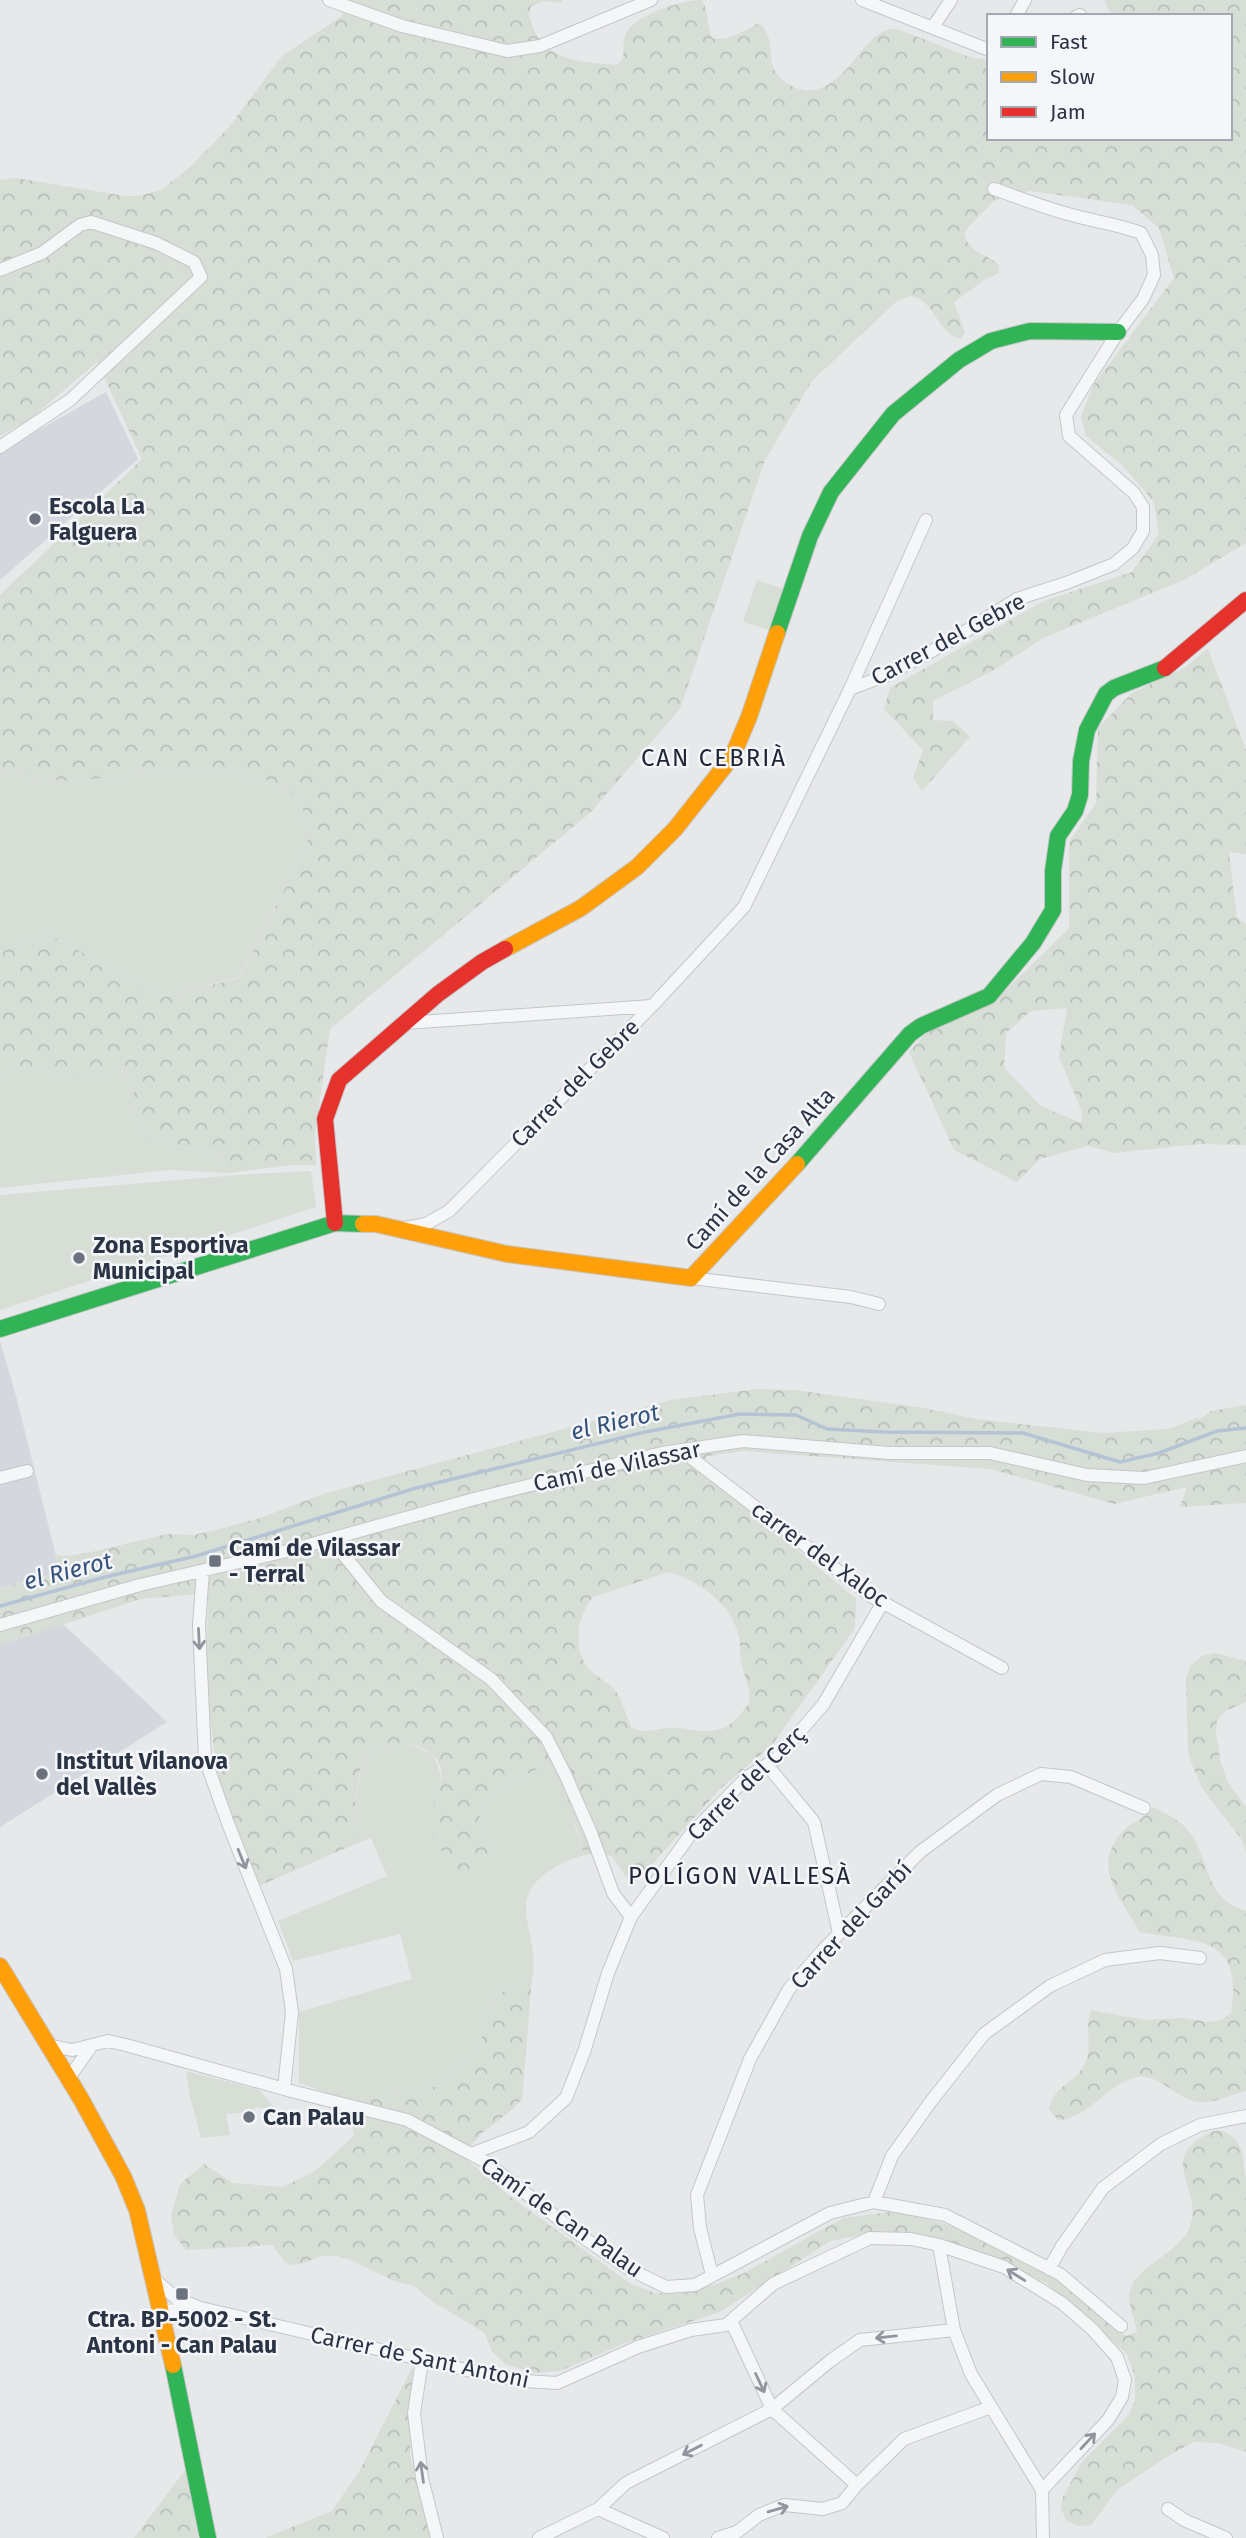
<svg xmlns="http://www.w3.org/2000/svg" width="1246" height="2538" viewBox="0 0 1246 2538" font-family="'Fira Sans',sans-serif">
  <defs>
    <pattern id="forest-crowns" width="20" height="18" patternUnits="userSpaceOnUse" patternTransform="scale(1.75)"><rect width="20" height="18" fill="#d6ded6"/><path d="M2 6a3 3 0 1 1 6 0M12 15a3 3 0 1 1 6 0" fill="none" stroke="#b8bfb9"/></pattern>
  </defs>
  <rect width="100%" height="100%" fill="#e6e8ea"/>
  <path fill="#d4d7dd" d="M106,392l32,67 -138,121v-128z
    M0,1341l16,55 44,176 -60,16z
    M63,1624l104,98 -167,105v-182z"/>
  <path fill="#d6ded6" d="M757,580l27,9 -15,41 -26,-8z
    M202,770l63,9 36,19 7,46 -69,133 -71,19 -13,-3 -106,-59 -49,18v-179l68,8z
    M37,1068l27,9 57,-6 12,7 2,38 12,22 73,18 8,17 -59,-3 -169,18v-112l14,-7z
    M311,1171l5,36 -316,103v-115l237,-20z
    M406,1743l26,11c9,18 13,28 3,47l57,57c-4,-14 -16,-34 -11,-48 6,-19 56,-42 73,-47l19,48 2,16 9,28c-27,8 -61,25 -58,58 3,23 11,42 6,65l-41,20 -12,51 -38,36 -40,10 -53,5 -49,-17v-71l113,-33 -12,-45 -107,27 -15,-40 109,-45 -16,-38 -18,7c1,-19 3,-80 16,-91 10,-8 25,-10 37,-11z
    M186,2071l73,19 18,20 -21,-3 -5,5 -25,2 4,21 -29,3 -12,-45z"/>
  <path fill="url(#forest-crowns)" fill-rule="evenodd" d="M345,0h218l-2,3 -18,-2 -12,5c-4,10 0,16 4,26 15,31 52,30 82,33l5,-5c3,-8 0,-19 4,-27 9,-18 56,-33 75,-33 8,8 5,24 11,38 15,5 33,-8 47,-15 23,20 -3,44 33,63 7,4 13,5 21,4 38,-5 53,-65 84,-61l73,28 19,3v78h241v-122h-118l-8,-16h142v543l-62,37 -141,58 -49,32 -61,31v19l20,1 17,16 -48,54 -9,-13 10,-28 -39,-41 6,-21 154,-87 88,-29 27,-38 -5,-32 -31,-36 -37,-30 -5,-20 13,-32 80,-106 -15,-50 -27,-23 -102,-14 -36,10 -29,30c0,22 22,21 34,35v7l-13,6 -32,23 11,31 -5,6c-24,-6 -24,-39 -50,-43l-14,6 -84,79 -47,79 -85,249 -90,104 -260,216 -15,105 1,31h-26l-62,8 -8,-17 -73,-18 -12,-22 -2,-38 -11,-7 -58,6 -27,-9 -23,1 -14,7v-124l49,-18 106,59 13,3 71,-18 69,-134 -7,-46 -36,-19 -63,-9 -134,11 -68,-8v-178l142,-136 -45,-97 -68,58 -29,16v-256l16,-2 109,18h13l23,-6 28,-22 40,-41 53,-71 60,-40z
    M1208,649l38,101v104l-17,-2 8,66 9,6v221l-46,-1 -87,9 -25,-7 -48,13 -23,23 -63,-32 -45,-98 24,-26 67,-30 69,-68v-86l27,-39 2,-75 34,-35 52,-25zM1067,1008l-8,49 23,55 -1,11 -40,-17 -37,-38 2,-35 25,-22z
    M757,1389l38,1 129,18 52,11 127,14 65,-4 29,-11 4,1 10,-8 35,-6v98l-66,4 7,-20 -73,17 -124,-35 -247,-18 -35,5 -11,10 159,133 -1,29 -83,117 -52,44 -83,92 -11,-4 -14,-21 -14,-3 -14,2c-8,-31 -18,-62 -30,-92 -18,5 -67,29 -73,47 -5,14 7,34 12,48 -9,14 -16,18 -33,17 -11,-14 -27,-32 -29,-51 -2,-24 24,-47 1,-70 -9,-8 -25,-11 -36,-10 -9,1 -23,5 -29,12 -12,13 -13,71 -14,89l-94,41 -41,-106 -12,-94 2,-93 -67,6 -141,46v-57l59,-15 -4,-18 13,1 28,-5 71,-17 27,1 26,-6 40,-11 63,-24 348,-94zM669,1572c30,9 63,32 70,65 2,9 0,19 3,28 3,13 8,24 8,37 -19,26 -28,32 -59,28 -7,-1 -15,-3 -22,-2 -15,1 -23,6 -37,0 -6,-11 -8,-24 -15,-35 -7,-11 -20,-15 -29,-25 -16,-21 -11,-52 5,-71z
    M1215,1653l31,8v41l-21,9 -8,9 -1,13 4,26 8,24 18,24v73v-28l-4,-12 -40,-52 -11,-26 -3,-13 -2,-70 4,-13 12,-10z
    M1153,1807c16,8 31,15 40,30 17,29 14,63 53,74v180c-15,3 -32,13 -48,11 -23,-3 -41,-32 -65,-24 -28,9 -46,41 -75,42l-9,-11c5,-25 27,-25 36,-46 8,-17 -1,-35 6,-53l54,10 39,-2 24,4 13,-2 10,-7c13,-81 -36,-70 -91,-81 -19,-34 -51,-66 -16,-102 9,-9 21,-11 29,-23z
    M532,1978l-10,121 -8,9 -32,25 -20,23 49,41 120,87 24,9 24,1 37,-10 26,-10 101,-56 55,-7 65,18 90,45 63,56 10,6 11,-4c-2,-12 -8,-25 -8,-37 2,-27 49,-41 60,-66 16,-40 -32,-68 16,-94 9,-5 17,-6 25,0 15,10 12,27 16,43v274l-27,-9 -25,-1 -21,11 -56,37 -26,35 -14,1 -11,-6 -5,-12 2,-11 19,-35 38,-38 9,-10 6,-13v-25l-8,-22 -81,-71 -104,-44 -60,-8 -52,10 -110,71 -97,32 -63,27 -25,2 -28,-8 -15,-13 -7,-18 -5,-4 -47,-28 -19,-16 -20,-5 -43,-21 -13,-4h-17l-17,7 -13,2 -6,-3 -13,-17 -86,5 -12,-15 -3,-19 9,-32 24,-20 29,19 50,4 32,-16 39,-35 -6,-36 53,-5 40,-10 38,-36 12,-51z
    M413,2366l-3,88 20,84h-165l67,-27 28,-41z
    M186,2469l12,69h-64z"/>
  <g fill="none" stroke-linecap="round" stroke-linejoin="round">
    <path stroke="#b4c4d5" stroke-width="3.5" d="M0,1606l105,-29 91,-21 220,-68 229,-56 95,-18 56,1 31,14 56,3 140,1 97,29 39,-9 58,-22 29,-3"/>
    <g stroke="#c4c6c8" stroke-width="14">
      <path id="street" d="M329,0l73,26 105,25 33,-5 111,-46
        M862,0l127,50
        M1016,16l9,-16
        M1077,16l3,-1
        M933,27l18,-27
        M0,270l42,-17 38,-28 11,-3 65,21 38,19 7,15 -131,123 -70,47
        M850,689l76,-169
        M405,1023l247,-17
        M405,1228l21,-4 23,-13 203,-205 92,-99 106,-218 37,-14 63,-34 67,-42 52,-17 45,-18 19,-16 10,-17v-24l-9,-14 -65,-57 -3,-21 52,-83 25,-33 11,-24 -2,-20 -11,-22c-24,-9 -45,-11 -69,-18 -27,-7 -52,-17 -78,-26
        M691,1278l160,19 28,7
        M681,1450l190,146 131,72
        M0,1478l27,-7
        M331,1539l50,62 110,78 55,58 19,37 26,59 22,60 18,24
        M203,1571l-4,54 6,134 24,67 57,143 6,43 -8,77
        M0,1625l140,-40 147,-34 187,-52 188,-46 81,-12 146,12h101l97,22 57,3 102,-22
        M767,1765l47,57 25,111
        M48,2045l24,5 36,-9 18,4 169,47 112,28 79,42 88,69 55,38 37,18 29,-2 135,-72 44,-11 71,13 115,59 61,52
        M69,2078l23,-33
        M471,2154l58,-22 37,-34 18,-46 24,-79 23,-56 59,-82 57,-58 29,-18 47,-54 60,-103
        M874,2202l18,-46 37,-52 55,-70 66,-48 55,-26 55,-7 40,5
        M939,2245l15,85 17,44 71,116 1,48
        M1049,2269l13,-23 41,-58 58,-44 39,-19 46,-9
        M712,2275l-12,-47 -3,-33 53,-136 39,-70 34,-39 97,-98 77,-57 44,-21 30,3 73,31
        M153,2278l24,21 24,9 270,63 54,10 32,2 81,-36 53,-17 35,-5 47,-41 97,-46 41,1 28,6 65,22 58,36 30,26 25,28 8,23 -3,17 -14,23 -66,70
        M161,2308l3,3 37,-3
        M731,2321l41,88 85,76
        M422,2361l-8,52 8,65 15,60
        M598,2509l65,29
        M1168,2509l16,11 42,18
        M539,2538l59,-29 28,-26 146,-74 58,-48 30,-21 94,-10
        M718,2538l19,-6 22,-17 25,-10 39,4 19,-6 15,-18 47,-46 87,-32"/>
    </g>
    <g stroke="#c4c6c8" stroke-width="18">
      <path id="fast" d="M777,633l33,-97 21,-44 62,-78 66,-54 32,-19 39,-10 88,1
        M797,1164l113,-130 11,-8 68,-30 44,-53 20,-33v-39l5,-35 17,-25 5,-16 1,-34 6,-31 19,-36 8,-6 51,-20
        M0,1329l335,-106 28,1
        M173,2365l35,173"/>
    </g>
    <g stroke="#c4c6c8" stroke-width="18">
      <path id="slow" d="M505,949l76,-41 56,-41 38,-38 57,-72 17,-40 28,-84
        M363,1224h13l131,30 184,24 106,-114
        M0,1966l81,133 42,77 14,34 36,155"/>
    </g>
    <g stroke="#c4c6c8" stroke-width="18">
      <path id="jam" d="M1165,668l81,-68
        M335,1223l-10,-104 14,-39 99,-86 44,-32 23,-13"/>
    </g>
    <use href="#street" stroke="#f5f6f7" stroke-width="12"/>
    <use href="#fast" stroke="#30b455" stroke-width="16"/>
    <use href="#slow" stroke="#ff9f0a" stroke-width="16"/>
    <use href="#jam" stroke="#e5322d" stroke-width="16"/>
  </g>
  <defs><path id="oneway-shaft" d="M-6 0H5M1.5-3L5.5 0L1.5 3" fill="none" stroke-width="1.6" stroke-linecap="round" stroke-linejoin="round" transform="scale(1.75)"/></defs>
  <g stroke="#90959e">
    <use href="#oneway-shaft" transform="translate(199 1639) rotate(87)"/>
    <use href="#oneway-shaft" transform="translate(242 1859) rotate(68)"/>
    <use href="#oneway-shaft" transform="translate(1016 2275) rotate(-148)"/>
    <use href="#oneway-shaft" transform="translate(886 2337) rotate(174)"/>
    <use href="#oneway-shaft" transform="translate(760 2383) rotate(65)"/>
    <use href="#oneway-shaft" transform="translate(1088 2441) rotate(-47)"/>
    <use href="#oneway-shaft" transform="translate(692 2450) rotate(153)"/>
    <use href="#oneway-shaft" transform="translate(422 2472) rotate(-98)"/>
    <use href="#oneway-shaft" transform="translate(778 2509) rotate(-16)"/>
  </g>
  <g fill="#6c737f" stroke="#f4f6f9" stroke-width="2.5">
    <circle cx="35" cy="519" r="7"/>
    <circle cx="79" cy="1258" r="7"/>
    <rect x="208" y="1554" width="14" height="14" rx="3.5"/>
    <circle cx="42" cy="1774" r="7"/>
    <circle cx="249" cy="2117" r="7"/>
    <rect x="175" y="2287" width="14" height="14" rx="3.5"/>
  </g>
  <g text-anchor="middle" stroke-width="5" stroke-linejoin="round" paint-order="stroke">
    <g font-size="23" font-weight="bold" fill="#2b3445" stroke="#f4f6f9" text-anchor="start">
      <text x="49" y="514">Escola La<tspan x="49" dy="26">Falguera</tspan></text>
      <text x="93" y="1253">Zona Esportiva<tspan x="93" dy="26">Municipal</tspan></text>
      <text x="229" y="1556">Camí de Vilassar<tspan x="229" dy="26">- Terral</tspan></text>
      <text x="56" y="1769">Institut Vilanova<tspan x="56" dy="26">del Vallès</tspan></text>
      <text x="263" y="2125">Can Palau</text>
      <text x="182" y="2327" text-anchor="middle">Ctra. BP-5002 - St.<tspan x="182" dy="26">Antoni - Can Palau</tspan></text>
    </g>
    <g font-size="23" fill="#2b3445" stroke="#f4f6f9">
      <text transform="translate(948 639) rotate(-28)" y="8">Carrer del Gebre</text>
      <text transform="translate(575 1083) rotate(-45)" y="8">Carrer del Gebre</text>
      <text transform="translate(760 1169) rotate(-48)" y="8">Camí de la Casa Alta</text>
      <text transform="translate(617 1466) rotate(-12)" y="8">Camí de Vilassar</text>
      <text transform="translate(820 1554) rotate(36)" y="8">carrer del Xaloc</text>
      <text transform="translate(746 1783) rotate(-44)" y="8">Carrer del Cerç</text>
      <text transform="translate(851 1925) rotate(-47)" y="8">Carrer del Garbí</text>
      <text transform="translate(562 2217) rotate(35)" y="8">Camí de Can Palau</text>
      <text transform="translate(420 2357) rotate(12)" y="8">Carrer de Sant Antoni</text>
    </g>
    <g font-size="24" letter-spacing="2" fill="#1d2536" stroke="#f4f6f9">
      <text x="714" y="766">CAN CEBRIÀ</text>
      <text x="740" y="1884">POLÍGON VALLESÀ</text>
    </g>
    <g font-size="24" font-style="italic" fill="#34527a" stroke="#f4f6f9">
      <text transform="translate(615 1422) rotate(-13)" y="8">el Rierot</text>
      <text transform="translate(68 1571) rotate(-14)" y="8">el Rierot</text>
    </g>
  </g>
  <rect x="987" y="14" width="245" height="126" fill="#f4f6f9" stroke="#a4a8b1" stroke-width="2"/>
  <rect x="1001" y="37" width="35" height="10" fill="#30b455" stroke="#a4a8b1" stroke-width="2"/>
  <text x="1050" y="49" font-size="21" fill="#2b3445">Fast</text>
  <rect x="1001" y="72" width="35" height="10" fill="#ff9f0a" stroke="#a4a8b1" stroke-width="2"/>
  <text x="1050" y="84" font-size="21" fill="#2b3445">Slow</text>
  <rect x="1001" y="107" width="35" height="10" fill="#e5322d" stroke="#a4a8b1" stroke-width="2"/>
  <text x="1050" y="119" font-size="21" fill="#2b3445">Jam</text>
</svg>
